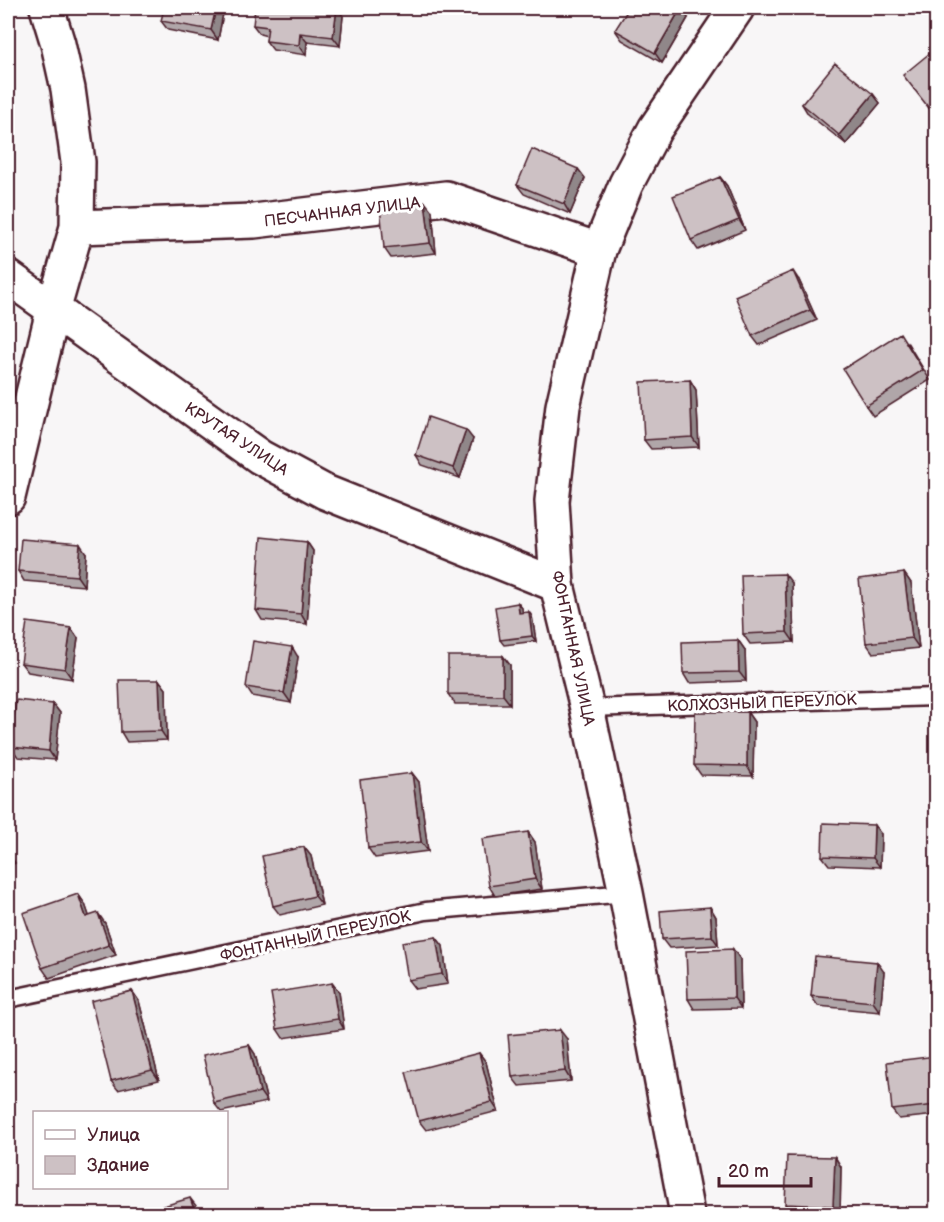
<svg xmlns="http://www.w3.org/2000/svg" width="944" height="1222" viewBox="0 0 944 1222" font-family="'Balsamiq Sans',sans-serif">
  <rect width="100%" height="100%" fill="#f8f6f7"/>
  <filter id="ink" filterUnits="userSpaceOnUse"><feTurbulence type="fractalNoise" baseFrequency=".0167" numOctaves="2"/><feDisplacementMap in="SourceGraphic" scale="12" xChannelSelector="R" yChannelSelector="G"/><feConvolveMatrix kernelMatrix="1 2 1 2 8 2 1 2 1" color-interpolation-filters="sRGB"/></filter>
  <g filter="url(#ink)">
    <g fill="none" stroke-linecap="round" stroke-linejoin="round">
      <g stroke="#4a1f2b" stroke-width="21">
        <path id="service" d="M587,708l349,-11
          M8,999l418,-88 200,-18"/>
      </g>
      <g stroke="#4a1f2b" stroke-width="38">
        <path id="minor" d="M77,227l177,-6 192,-23 153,52
          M8,277l252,180 65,35 232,93
          M8,497l45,-186 24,-84 1,-65 -10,-73 -10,-45 -11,-36"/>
      </g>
      <g stroke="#4a1f2b" stroke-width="38">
        <path id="secondary" d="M687,1214l-61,-321 -39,-185 -30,-123 -5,-84 11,-95 36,-156 27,-66 29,-55 82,-121"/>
      </g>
      <use href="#service" stroke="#fff" stroke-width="16"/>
      <use href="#minor" stroke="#fff" stroke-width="33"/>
      <use href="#secondary" stroke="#fff" stroke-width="33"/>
    </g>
    <path fill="#b0a6a9" stroke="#4a1f2b" stroke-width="1.5" d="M224,8l-6,32 -50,-10 -7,-9z
      M343,16l-3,30 -33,-4 -1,13 -33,-5 -7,-9 1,-5 -7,-2 -7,-9z
      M688,18l-26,45 -40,-23 -7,-10z
      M873,94l7,9 -34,41 -38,-30 -6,-10z
      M578,169l7,9 -15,36 -46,-20 -7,-9z
      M720,177l7,9 18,44 -47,20 -7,-10z
      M432,211l4,42 -45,5 -7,-10z
      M799,280l18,40 -58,25 -7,-9z
      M907,342l23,38 -57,36 -7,-10z
      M690,380l6,10 3,57 -48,2 -7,-9z
      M473,439l-13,39 -38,-13 -6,-10z
      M307,542l6,9 -6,73 -45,-4 -6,-10z
      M86,553l-2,33 -60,-5 -6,-10z
      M904,573l7,10 8,65 -46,5 -7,-10z
      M792,583l2,59 -44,2 -7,-10z
      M518,603l4,5v5l10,3 4,25 -32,4 -4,-5z
      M78,638l-6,41 -44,-7 -7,-9z
      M738,640l7,10 1,31 -57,2 -6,-10z
      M503,656l7,9v39h-55l-7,-10z
      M298,657l-7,46 -39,-7 -6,-9z
      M159,680l7,9 1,51 -40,2 -6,-10z
      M53,704l7,9 -5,47 -37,-3 -7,-10z
      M747,712l7,10 -1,54 -52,-1 -7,-10z
      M412,773l7,9 9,69 -53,7 -7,-10z
      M528,832l7,10 7,47 -47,7 -6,-10z
      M881,834l-1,33 -51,-2 -7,-9z
      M304,847l7,9 11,49 -42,10 -7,-9z
      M8,850l7,13 -7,5z
      M78,894l7,10 4,12 16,7 11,32 -67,23 -7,-10z
      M710,907l6,10 2,28 -49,3 -7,-9z
      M436,937l7,9 5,38 -33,5 -7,-9z
      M740,959l1,49 -47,1 -6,-10z
      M884,972l-4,40 -62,-6 -7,-10z
      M332,983l7,9 5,37 -61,9 -6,-9z
      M132,991l7,10 20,79 -41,10 -7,-9z
      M567,1039l4,42 -52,5 -7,-9z
      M249,1045l6,9 12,48 -46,10 -7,-9z
      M479,1053l7,9 12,49 -72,19 -7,-9z
      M936,1056v59l-37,4 -7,-9z
      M835,1157l6,10 -1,48 -48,-1 -7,-10z"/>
    <path fill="#908789" stroke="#4a1f2b" stroke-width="1.5" d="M216,8h8l-6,32 -7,-10z
      M337,8l6,8 -3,30 -7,-9z
      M681,8l7,10 -26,45 -7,-10z
      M300,33l7,9 -1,13 -7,-10z
      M873,94l7,9 -34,41 -7,-9z
      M578,169l7,9 -15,36 -6,-10z
      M720,177l7,9 18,44 -6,-10z
      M425,202l7,9 4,42 -6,-10z
      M793,271l6,9 18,40 -7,-10z
      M690,380l6,10 3,57 -7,-10z
      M466,430l7,9 -13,39 -7,-10z
      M307,542l6,9 -6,73 -6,-10z
      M80,544l6,9 -2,33 -7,-10z
      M904,573l7,10 8,65 -7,-10z
      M785,574l7,9 2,59 -7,-10z
      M518,603l4,5 1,10 -4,-5z
      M529,612l3,4 4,25 -4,-5z
      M71,628l7,10 -6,41 -7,-10z
      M738,640l7,10 1,31 -7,-9z
      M292,647l6,10 -7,46 -7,-10z
      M503,656l7,9v39l-7,-9z
      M159,680l7,9 1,51 -6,-9z
      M53,704l7,9 -5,47 -6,-9z
      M747,712l7,10 -1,54 -6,-10z
      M412,773l7,9 9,69 -7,-9z
      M874,825l7,9 -1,33 -7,-9z
      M528,832l7,10 7,47 -7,-10z
      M304,847l7,9 11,49 -7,-9z
      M78,894l7,10 8,23 -7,-10z
      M710,907l6,10 2,28 -6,-9z
      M98,913l7,10 11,32 -7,-10z
      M436,937l7,9 5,38 -6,-10z
      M733,949l7,10 1,49 -7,-10z
      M877,962l7,10 -4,40 -7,-10z
      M332,983l7,9 5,37 -6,-10z
      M132,991l7,10 20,79 -7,-10z
      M560,1030l7,9 4,42 -6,-10z
      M249,1045l6,9 12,48 -7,-10z
      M479,1053l7,9 12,49 -6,-9z
      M835,1157l6,10 -1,48 -7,-9z
      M190,1198l7,9 2,8h-3z"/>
    <path fill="#cdc1c4" stroke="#4a1f2b" stroke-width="1.5" d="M164,8h52l-5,22 -50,-9z
      M255,8h82l-4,29 -33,-4 -1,12 -33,-4 2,-14 -15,-2z
      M629,8h52l-26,45 -40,-23z
      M936,48v69l-33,-42z
      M835,63l38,31 -34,41 -37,-31z
      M532,149l46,20 -14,35 -47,-19z
      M720,177l19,43 -48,20 -18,-44z
      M425,202l5,41 -46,5 -4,-42z
      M793,271l17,39 -58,26 -17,-40z
      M900,333l23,37 -57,36 -23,-37z
      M690,380l2,57 -48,3 -3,-58z
      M428,417l38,13 -13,38 -37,-13z
      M261,537l46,5 -6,72 -45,-4z
      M21,539l59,5 -3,32 -59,-5z
      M904,573l8,65 -46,5 -7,-64z
      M785,574l2,58 -44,2 -2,-59z
      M518,603l1,10 10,-1 3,24 -32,4 -5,-33z
      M27,622l44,6 -6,41 -44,-6z
      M738,640l1,32 -56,1 -1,-31z
      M253,641l39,6 -8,46 -38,-6z
      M448,656h55v39l-55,-1z
      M119,680h40l2,51 -40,1z
      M16,700l37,4 -4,47 -38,-4z
      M695,712h52v54l-53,-1z
      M412,773l9,69 -53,6 -8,-68z
      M823,823l51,2 -1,33 -51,-2z
      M528,832l7,47 -46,7 -7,-47z
      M304,847l11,49 -42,10 -11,-50z
      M78,894l8,23 12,-4 11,32 -67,23 -19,-55z
      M710,907l2,29 -50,3 -2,-28z
      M436,937l6,37 -34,6 -6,-38z
      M733,949l1,49 -46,1 -2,-48z
      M815,956l62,6 -4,40 -62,-6z
      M332,983l6,36 -61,10 -6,-36z
      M132,991l20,79 -41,11 -20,-80z
      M560,1030l5,41 -53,6 -4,-42z
      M249,1045l11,47 -46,11 -11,-48z
      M479,1053l13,49 -73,19 -13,-49z
      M936,1056v49l-44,5 -5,-48z
      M787,1156l48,1 -2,49 -48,-2z
      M190,1198l6,17h-48l-1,-4z
      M364,1211l1,4h-17z"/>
  </g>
  <g text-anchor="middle" stroke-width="6" stroke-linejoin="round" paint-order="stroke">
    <g font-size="16" fill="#4a1f2b" stroke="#fff">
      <text transform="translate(342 211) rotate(-7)" y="6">ПЕСЧАННАЯ УЛИЦА</text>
      <text transform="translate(237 438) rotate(33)" y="6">КРУТАЯ УЛИЦА</text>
      <text transform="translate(574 648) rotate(78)" y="6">ФОНТАННАЯ УЛИЦА</text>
      <text transform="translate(762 702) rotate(-2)" y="6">КОЛХОЗНЫЙ ПЕРЕУЛОК</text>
      <text transform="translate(315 935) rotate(-12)" y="6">ФОНТАННЫЙ ПЕРЕУЛОК</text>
    </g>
  </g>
  <rect width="944" height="1222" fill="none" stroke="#fff" stroke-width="30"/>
  <rect x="15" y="15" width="914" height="1192" fill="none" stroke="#4a1f2b" stroke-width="2" filter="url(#ink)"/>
  <rect x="33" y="1111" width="195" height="78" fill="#ffffff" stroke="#b7a5aa" stroke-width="1.5"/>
  <rect x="45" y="1130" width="30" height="9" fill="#ffffff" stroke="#b7a5aa" stroke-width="1.5"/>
  <text x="87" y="1141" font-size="18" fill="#4a1f2b">Улица</text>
  <rect x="45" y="1156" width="30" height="18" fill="#cdc1c4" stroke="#b7a5aa" stroke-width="1.5"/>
  <text x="87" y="1171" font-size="18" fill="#4a1f2b">Здание</text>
  <path d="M719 1177v9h92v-9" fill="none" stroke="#4a1f2b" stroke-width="3"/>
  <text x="728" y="1177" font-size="18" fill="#4a1f2b" stroke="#ffffff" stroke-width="4.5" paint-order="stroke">20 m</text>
</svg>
